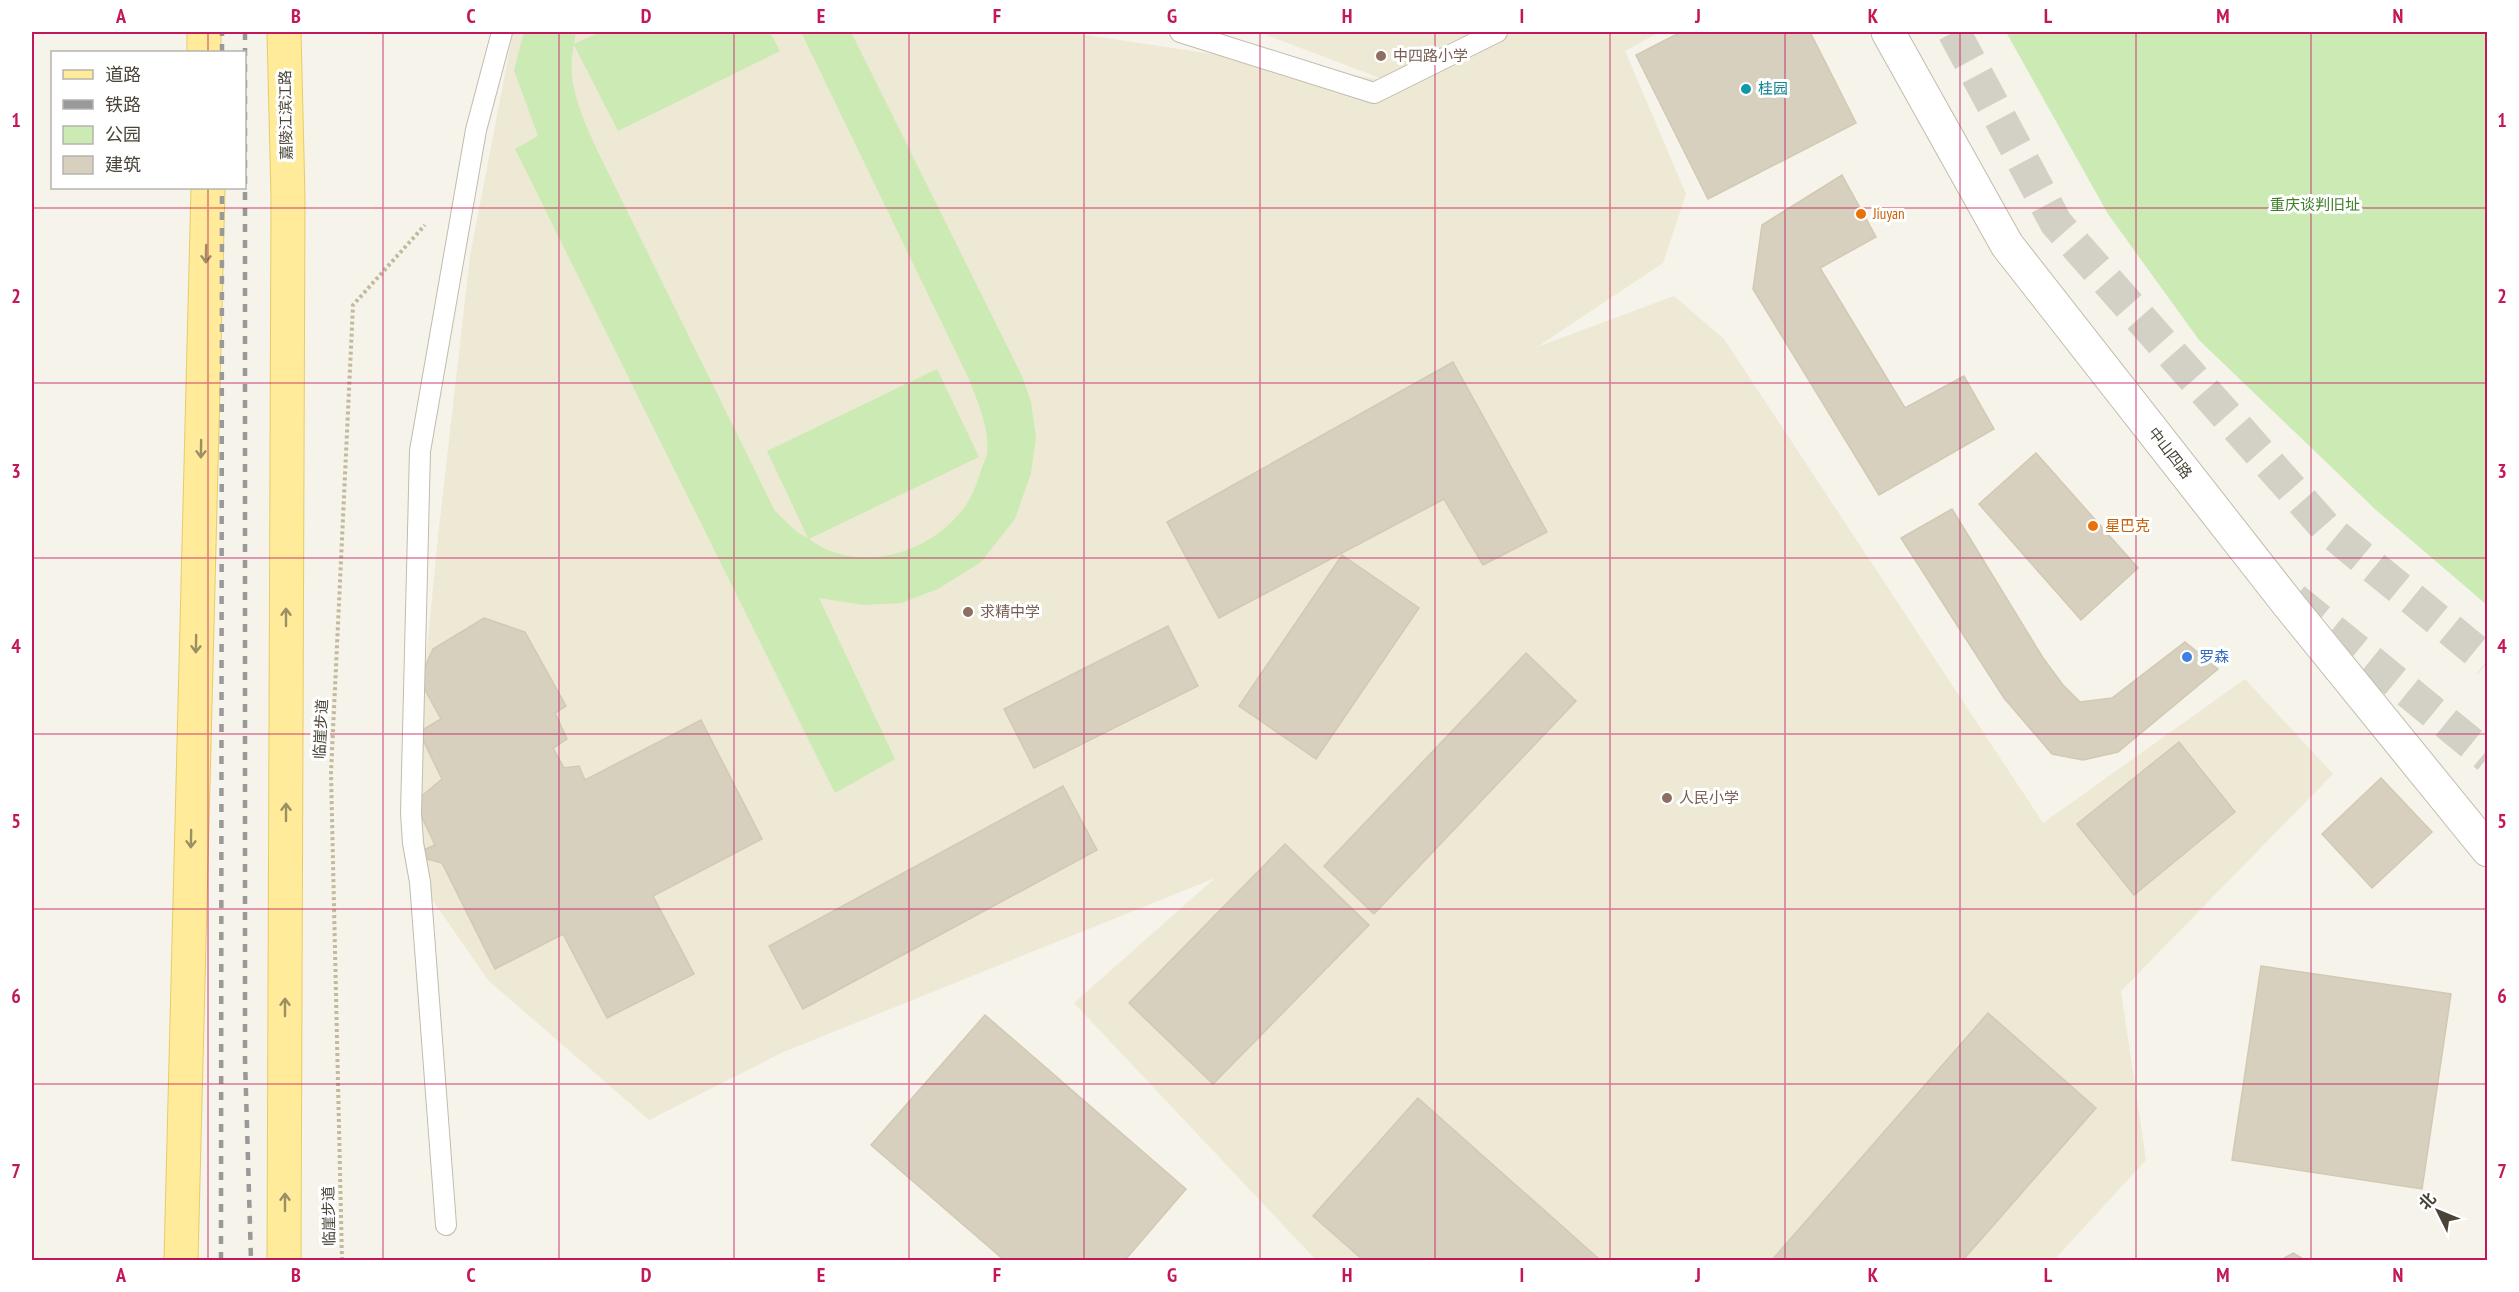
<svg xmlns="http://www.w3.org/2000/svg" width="2519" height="1292" viewBox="0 0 2519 1292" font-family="'PT Sans Narrow','Noto Sans SC',sans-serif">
  <rect width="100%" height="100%" fill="#f5f3ea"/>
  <path fill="#eee9d4" d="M513,32h553l319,48 -126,-48h401l-35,19 61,143 -23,69 -126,84 137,-51 50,43 319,484 202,-144 88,95 -212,217 25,169 -92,100h-738l-242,-257 141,-125 -434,175 -132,67 -161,-140 -68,-98 -9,-69 27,-276 32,-281z"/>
  <path fill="#cceab3" d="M524,32h52l-2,12 26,-12h170l10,19 -162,80 -44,-86c-9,39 9,73 25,109l176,357 22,21 11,6 -41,-87 170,-82 42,88 -170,82c45,34 113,18 149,-24 11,-11 19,-30 23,-45 2,-5 5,-12 6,-17 3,-26 -10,-52 -19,-76l-167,-345h50l171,344 9,26 5,35 -5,36 -16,46 -34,43 -43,27 -37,14 -38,2 -44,-7 76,161 -60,34 -320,-644 23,-13 -24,-66z
    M2006,32h481v573l-111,-95 -177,-170 -91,-126z"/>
  <path fill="#d7d0bf" stroke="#d2c9b2" stroke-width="1.5" d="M1681,32h129l46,91 -148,76 -72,-144z
    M1842,175l34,62 -56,31 85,140 59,-32 30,53 -115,66 -126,-206 9,-64z
    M1453,362l94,170 -64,33 -39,-66 -225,119 -52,-96z
    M2036,453l102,115 -57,52 -102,-116z
    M1952,509l91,149 20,27 17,17 32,-4 73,-56 33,27 -100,83 -35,8 -31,-6 -48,-56 -103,-160z
    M1342,555l77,53 -103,151 -77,-53z
    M484,618l41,14 41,74 -11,7 12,26 -14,9 11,20 15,-2 6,14 116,-60 61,119 -109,57 41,78 -87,44 -44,-84 -68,35 -53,-106 -19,-5 -2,-7 14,-6 -17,-36 -1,-9 25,-21 -23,-47 22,-13 -22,-40 14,-30z
    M1168,626l30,60 -164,82 -30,-59z
    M1526,653l50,48 -202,213 -50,-48z
    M2179,742l56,70 -101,83 -57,-71z
    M2381,778l51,54 -60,56 -50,-54z
    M1063,786l34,64 -294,159 -34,-63z
    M1285,844l84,81 -156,159 -84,-81z
    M2261,966l190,28 -29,195 -190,-29z
    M1988,1013l108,95 -133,152h-191z
    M985,1015l201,174 -61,71h-121l-133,-115z
    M1418,1098l182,162h-237l-50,-44z
    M2293,1253l12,7h-24z"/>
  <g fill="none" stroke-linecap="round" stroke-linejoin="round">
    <path stroke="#d3d0c6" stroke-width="33" stroke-dasharray="33 16" stroke-linecap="butt" d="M1954,32l102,191 270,305 162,133
      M2294,599l194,158"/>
    <g stroke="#c1bcac" stroke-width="22">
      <path id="service" d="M1180,32l194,61 123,-61
        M446,1225l-26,-343 -7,-39 -2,-30 9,-362 56,-321 26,-98"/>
    </g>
    <g stroke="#c1bcac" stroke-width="35">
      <path id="tertiary" d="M1888,32l119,213 282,360 199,245"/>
    </g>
    <g stroke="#e6cc68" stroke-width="35">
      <path id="primary" d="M204,32v20
        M284,32l4,166 -4,1062
        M181,1260l27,-1072"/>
    </g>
    <path stroke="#c3b99d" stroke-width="4" stroke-dasharray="3 3" stroke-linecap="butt" d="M342,1260l-11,-487 22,-468 72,-80"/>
    <use href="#service" stroke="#fff" stroke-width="20"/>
    <use href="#tertiary" stroke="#fff" stroke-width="33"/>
    <use href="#primary" stroke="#ffeb9a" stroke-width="33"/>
    <path stroke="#999" stroke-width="4.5" stroke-dasharray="8 8" stroke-linecap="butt" d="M245,32v1028l6,200
      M222,52v-20
      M221,1260l1,-1072"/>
  </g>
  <defs><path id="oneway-shaft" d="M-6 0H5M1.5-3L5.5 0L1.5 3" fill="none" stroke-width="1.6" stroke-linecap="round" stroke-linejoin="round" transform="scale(1.5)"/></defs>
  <g stroke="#9b8f64">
    <use href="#oneway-shaft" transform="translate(206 254) rotate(91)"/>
    <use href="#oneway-shaft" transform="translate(201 449) rotate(91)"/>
    <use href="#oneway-shaft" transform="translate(286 617) rotate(-90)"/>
    <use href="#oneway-shaft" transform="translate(196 644) rotate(91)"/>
    <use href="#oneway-shaft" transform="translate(286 812) rotate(-90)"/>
    <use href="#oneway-shaft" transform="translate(191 839) rotate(91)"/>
    <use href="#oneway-shaft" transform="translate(285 1007) rotate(-90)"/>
    <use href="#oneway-shaft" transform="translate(285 1202) rotate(-90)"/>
  </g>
  <path fill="none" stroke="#c2185b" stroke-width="1.5" stroke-opacity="0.55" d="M208,32v20M383,32v1228M559,32v1228M734,32v1228M909,32v1228M1084,32v1228M1260,32v1228M1435,32v1228M1610,32v1228M1785,32v1228M1960,32v1228M2136,32v1228M2311,32v1228M208,188v1072M32,208h2456M32,383h2456M32,558h2456M32,734h2456M32,909h2456M32,1084h2456"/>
  <g fill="#8d6e63" stroke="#fff" stroke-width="2">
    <circle cx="1381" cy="56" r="6"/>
    <circle cx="968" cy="612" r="6"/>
    <circle cx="1667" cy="798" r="6"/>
  </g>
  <circle fill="#0f9aa8" stroke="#fff" stroke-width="2" cx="1746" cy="89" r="6"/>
  <g fill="#e8710a" stroke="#fff" stroke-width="2">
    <circle cx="1861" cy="214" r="6"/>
    <circle cx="2093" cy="526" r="6"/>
  </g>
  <circle fill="#3f7fe0" stroke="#fff" stroke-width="2" cx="2187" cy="657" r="6"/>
  <g text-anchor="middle" stroke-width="6" stroke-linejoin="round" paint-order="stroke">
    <g font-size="15" fill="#785e54" stroke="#fff" text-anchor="start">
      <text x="1393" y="61">中四路小学</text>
      <text x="980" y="617">求精中学</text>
      <text x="1679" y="803">人民小学</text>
    </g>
    <g font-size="15" fill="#0d838f" stroke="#fff" text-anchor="start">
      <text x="1758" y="94">桂园</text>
    </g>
    <g font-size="15" fill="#4a4438" stroke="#fff">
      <text transform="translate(286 115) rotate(-91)" y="5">嘉陵江滨江路</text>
      <text transform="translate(2170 453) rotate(52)" y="5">中山四路</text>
      <text transform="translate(321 729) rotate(-87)" y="5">临崖步道</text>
      <text transform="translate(329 1216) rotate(-91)" y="5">临崖步道</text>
    </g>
    <g font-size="15" fill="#417d29" stroke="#fff">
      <text x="2315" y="210">重庆谈判旧址</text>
    </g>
    <g font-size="15" fill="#c56008" stroke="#fff" text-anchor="start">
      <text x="1873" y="219">Jiuyan</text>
      <text x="2105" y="531">星巴克</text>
    </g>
    <g font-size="15" fill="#366cbe" stroke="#fff" text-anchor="start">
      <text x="2199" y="662">罗森</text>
    </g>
  </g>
  <rect width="2519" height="1292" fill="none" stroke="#ffffff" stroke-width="66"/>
  <rect x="51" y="51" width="195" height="138" fill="#ffffff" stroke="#b7b4af" stroke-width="1.5"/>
  <rect x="63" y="70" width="30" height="9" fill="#ffeb9a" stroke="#b7b4af" stroke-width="1.5"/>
  <text x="105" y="81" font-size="18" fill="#4a4438">道路</text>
  <rect x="63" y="100" width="30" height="9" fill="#999999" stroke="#b7b4af" stroke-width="1.5"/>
  <text x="105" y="111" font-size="18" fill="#4a4438">铁路</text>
  <rect x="63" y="126" width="30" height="18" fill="#cceab3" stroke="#b7b4af" stroke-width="1.5"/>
  <text x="105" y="141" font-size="18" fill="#4a4438">公园</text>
  <rect x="63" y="156" width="30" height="18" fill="#d7d0bf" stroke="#b7b4af" stroke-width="1.5"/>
  <text x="105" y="171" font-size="18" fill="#4a4438">建筑</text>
  <g transform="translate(2438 1211) rotate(313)" stroke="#ffffff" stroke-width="4.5" paint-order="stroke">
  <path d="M0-4.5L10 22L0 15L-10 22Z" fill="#4a4438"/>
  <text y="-9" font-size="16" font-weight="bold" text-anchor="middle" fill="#4a4438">北</text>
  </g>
  <rect x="33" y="33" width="2453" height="1226" fill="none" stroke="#c2185b" stroke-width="2"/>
  <g font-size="20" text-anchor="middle" font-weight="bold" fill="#c2185b">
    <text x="121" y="23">A</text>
    <text x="296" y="23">B</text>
    <text x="471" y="23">C</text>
    <text x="646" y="23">D</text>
    <text x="821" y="23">E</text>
    <text x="997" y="23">F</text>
    <text x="1172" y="23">G</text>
    <text x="1347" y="23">H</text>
    <text x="1522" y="23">I</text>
    <text x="1698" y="23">J</text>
    <text x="1873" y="23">K</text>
    <text x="2048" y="23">L</text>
    <text x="2223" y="23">M</text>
    <text x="2398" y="23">N</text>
    <text x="16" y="127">1</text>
    <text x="2502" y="127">1</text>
    <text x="16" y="303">2</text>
    <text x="2502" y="303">2</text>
    <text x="16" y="478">3</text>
    <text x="2502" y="478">3</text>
    <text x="16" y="653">4</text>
    <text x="2502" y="653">4</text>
    <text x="16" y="828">5</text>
    <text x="2502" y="828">5</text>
    <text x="16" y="1003">6</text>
    <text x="2502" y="1003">6</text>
    <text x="16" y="1178">7</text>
    <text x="2502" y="1178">7</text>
    <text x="121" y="1282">A</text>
    <text x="296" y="1282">B</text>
    <text x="471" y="1282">C</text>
    <text x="646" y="1282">D</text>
    <text x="821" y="1282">E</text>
    <text x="997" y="1282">F</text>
    <text x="1172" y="1282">G</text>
    <text x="1347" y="1282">H</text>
    <text x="1522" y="1282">I</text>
    <text x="1698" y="1282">J</text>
    <text x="1873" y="1282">K</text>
    <text x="2048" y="1282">L</text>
    <text x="2223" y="1282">M</text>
    <text x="2398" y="1282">N</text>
  </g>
</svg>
